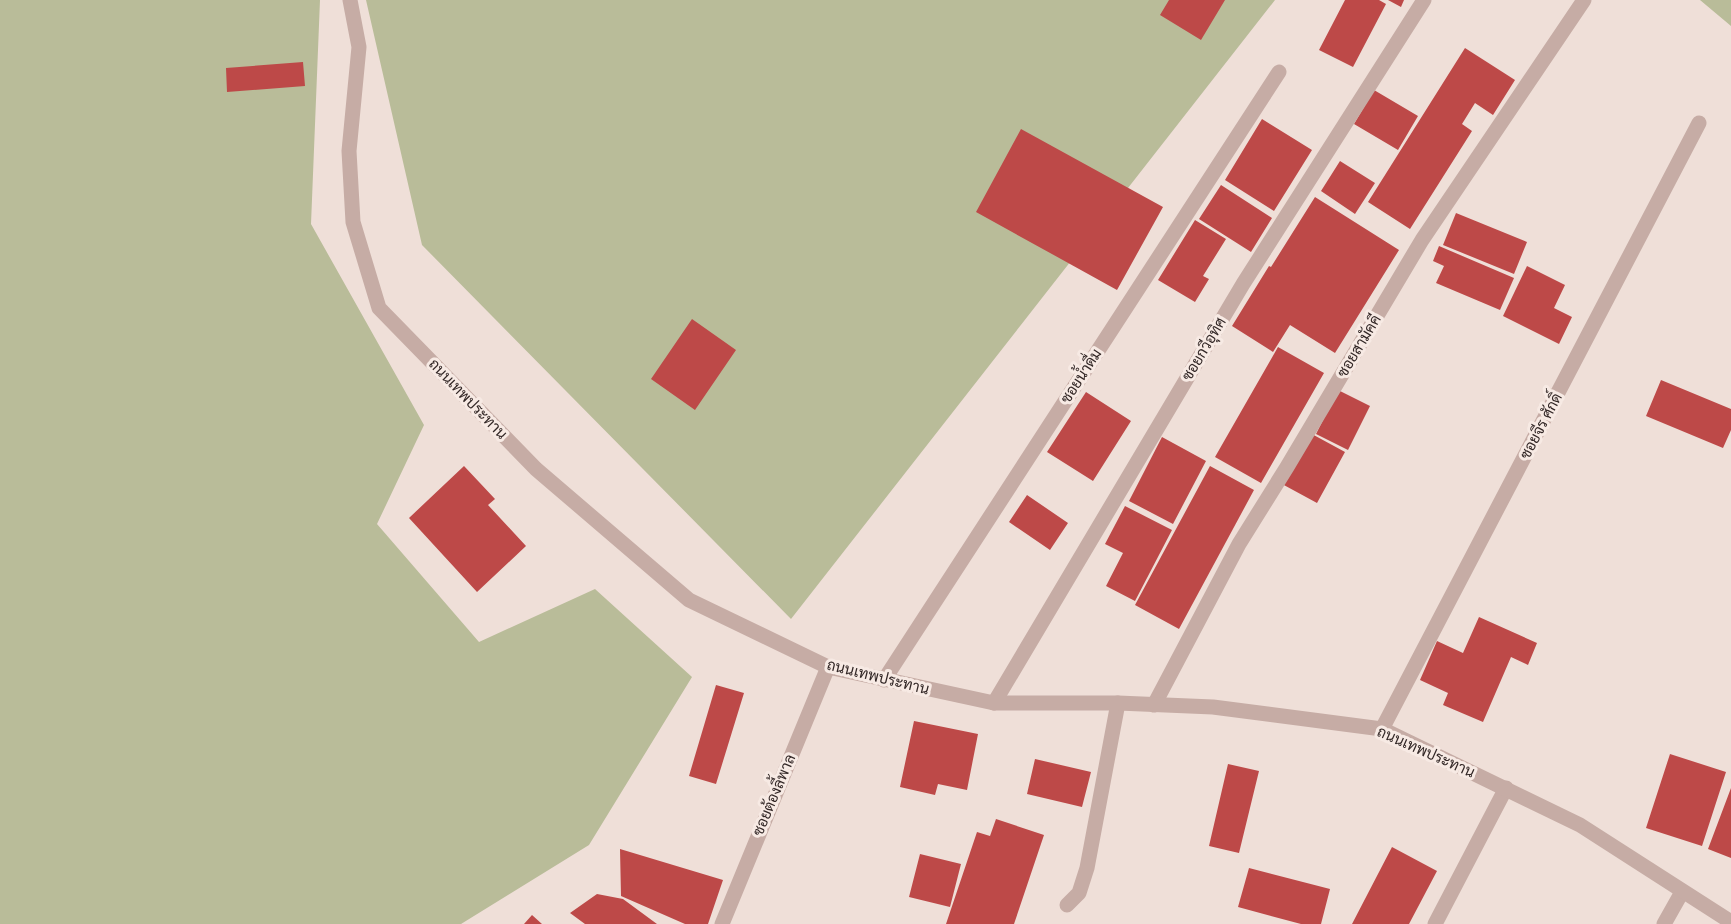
<svg xmlns="http://www.w3.org/2000/svg" width="1731" height="924" viewBox="0 0 1731 924" font-family="Figtree,Sarabun,sans-serif">
  <rect width="100%" height="100%" fill="#efdfd8"/>
  <path fill="#b9bc99" d="M0,0h320l-9,224 113,201 -47,99 102,118 116,-53 97,88 -103,168 -128,79h-461z
    M366,0h909l-484,619 -369,-374z
    M1700,0h31v26z"/>
  <path fill="#bd4948" d="M1169,0h56l-24,40 -41,-25z
    M1345,0h34l7,4 -33,63 -34,-17z
    M1388,0h16l-3,7z
    M1465,48l50,32 -22,35 -18,-12 -13,21 10,7 -62,98 -42,-27z
    M303,62l2,24 -78,6 -1,-24z
    M1374,90l44,26 -20,34 -44,-26z
    M1262,119l50,31 -38,61 -49,-31z
    M1021,129l142,78 -46,83 -141,-78z
    M1340,161l35,22 -20,31 -34,-23z
    M1221,185l51,33 -21,34 -52,-33z
    M1315,197l84,53 -64,103 -45,-28 -17,27 -41,-26 37,-60 2,1z
    M1456,213l71,29 -13,32 -71,-29z
    M1195,220l31,19 -23,37 6,3 -14,23 -37,-22z
    M1439,246l75,32 -14,32 -64,-27 8,-17 -11,-5z
    M1527,266l38,19 -11,23 18,9 -13,27 -56,-28z
    M692,319l44,31 -41,60 -44,-31z
    M1278,347l46,26 -63,110 -46,-26z
    M1661,380l70,29v21l-8,18 -77,-32z
    M1338,390l32,16 -22,44 -32,-16z
    M1086,392l45,29 -38,60 -46,-29z
    M1310,433l35,19 -28,51 -35,-19z
    M1162,437l44,24 -33,63 -44,-23z
    M464,466l31,33 -7,6 38,41 -49,46 -68,-74z
    M1210,466l44,24 -75,139 -44,-24z
    M1027,495l41,28 -18,27 -41,-28z
    M1125,506l47,24 -37,71 -29,-15 17,-33 -18,-9z
    M1479,617l58,26 -9,22 -17,-8 -28,65 -40,-17 5,-12 -28,-13 17,-39 26,12z
    M716,685l28,8 -28,91 -27,-8z
    M914,721l64,13 -11,56 -29,-6 -3,11 -35,-8z
    M1670,754l56,18 -24,74 -56,-18z
    M1035,759l56,13 -9,35 -55,-13z
    M1228,764l31,7 -20,82 -30,-7z
    M1731,788v70l-23,-9z
    M996,819l48,16 -30,89h-68l31,-92 13,4z
    M1392,847l45,24 -28,53h-57z
    M620,849l103,31 -15,44h-23l-64,-28z
    M920,854l41,10 -11,43 -41,-10z
    M1249,868l81,21 -9,35h-20l-63,-17z
    M597,894l26,5 34,25h-72l-15,-11z
    M532,915l10,9h-18z"/>
  <g fill="none" stroke-linecap="round" stroke-linejoin="round">
    <path stroke="#c6aca5" stroke-width="15" d="M884,680l395,-608
      M994,703l249,-419 181,-284
      M1154,705l85,-161 48,-77 135,-227 162,-240
      M1382,729l317,-606
      M1067,905l12,-12 8,-25 31,-165
      M722,924l106,-257
      M1435,924l71,-136
      M1664,924l18,-32"/>
    <path stroke="#c6aca5" stroke-width="15" d="M350,0l9,47 -10,104 4,71 26,86 157,161 153,131 139,67 166,36h124l95,4 169,22 198,96 151,97"/>
  </g>
  <g text-anchor="middle" stroke-width="6" stroke-linejoin="round" paint-order="stroke">
    <g font-size="15" fill="#322726" stroke="#f7eae4">
      <text transform="translate(1359 346) rotate(-59)" y="5">ซอยสามัคคี</text>
      <text transform="translate(1204 349) rotate(-59)" y="5">ซอยกวีอุทิศ</text>
      <text transform="translate(1081 376) rotate(-57)" y="5">ซอยน้ำดื่ม</text>
      <text transform="translate(468 399) rotate(46)" y="5">ถนนเทพประทาน</text>
      <text transform="translate(1541 426) rotate(-62)" y="5">ซอยจีร ศักดิ์</text>
      <text transform="translate(878 677) rotate(14)" y="5">ถนนเทพประทาน</text>
      <text transform="translate(1426 752) rotate(24)" y="5">ถนนเทพประทาน</text>
      <text transform="translate(774 795) rotate(-67)" y="5">ซอยต้องลี้พาล</text>
    </g>
  </g>
</svg>
